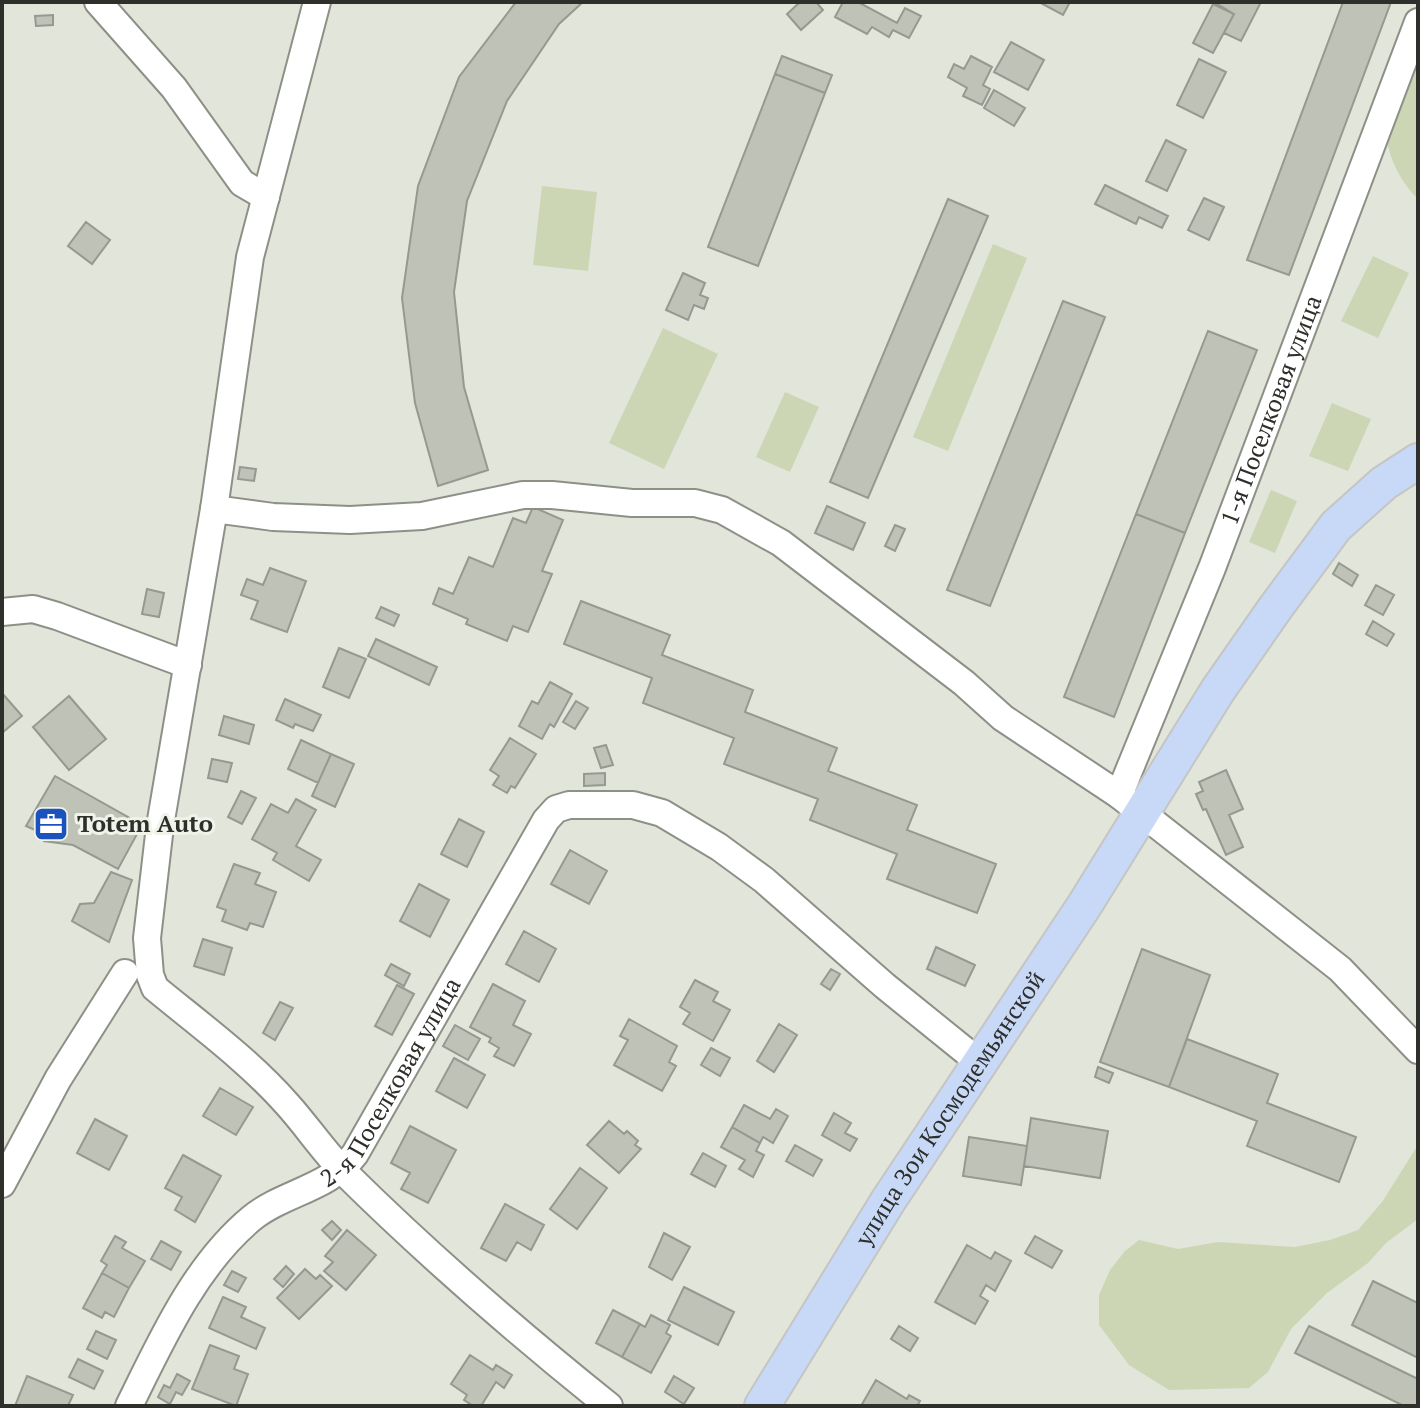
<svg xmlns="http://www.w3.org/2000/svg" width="1420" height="1408" viewBox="0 0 1420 1408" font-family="'PT Serif',serif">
  <rect width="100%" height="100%" fill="#e2e5da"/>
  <path fill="#ccd6b5" d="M1418,49v150c-17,-16 -28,-39 -32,-62z
    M542,186l55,6 -9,79 -55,-6z
    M993,244l34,14 -79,193 -35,-14z
    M1373,256l36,17 -31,65 -37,-17z
    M663,328l55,26 -54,115 -55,-26z
    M785,392l34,15 -29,65 -34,-15z
    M1332,403l39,16 -23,52 -39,-15z
    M1271,490l26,11 -22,52 -26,-11z
    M1416,1148h2v71l-32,24 -18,20 -41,30 -36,36 -23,43 -19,16 -80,2 -40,-25 -30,-40v-30l11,-25 15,-19 14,-11 39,9 40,-7 77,5 35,-7 28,-10 24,-28z"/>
  <path fill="#bec2b7" stroke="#96998f" stroke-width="2" d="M516,2h67l-24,22 -52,77 -40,100 -13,91 10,95 24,83 -50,16 -23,-83 -13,-105 16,-112 41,-109z
    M800,2h16l7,8 -22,20 -14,-16z
    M843,2h15l39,21 8,-15 16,8 -12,22 -16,-8 -4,7 -17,-10 -5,7 -32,-17z
    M1039,2h31l-7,13z
    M1214,2h47l-20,39 -17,-8 10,-19z
    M1343,2h48l-102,273 -42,-15z
    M1213,4l21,10 -21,39 -20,-10z
    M53,15v10l-17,1 -1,-10z
    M1011,42l33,18 -16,30 -34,-18z
    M782,56l50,19 -7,18 -50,-19z
    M971,56l21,11 -9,18 7,4 -8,16 -19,-9 4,-8 -19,-11 6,-13 10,5z
    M1199,59l27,13 -23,46 -26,-13z
    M775,74l50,19 -67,173 -50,-19z
    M994,90l31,18 -11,18 -30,-18z
    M1166,140l20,10 -19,41 -21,-10z
    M1105,185l63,31 -6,12 -23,-11 -3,7 -41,-20z
    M1204,198l20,9 -15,33 -21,-10z
    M948,199l40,17 -120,282 -38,-16z
    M86,222l24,18 -18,24 -24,-18z
    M683,273l22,10 -5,12 8,3 -4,11 -10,-4 -6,15 -22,-10z
    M1063,301l42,16 -115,289 -43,-16z
    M1208,331l49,19 -72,183 -49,-19z
    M240,467l16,2 -2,12 -16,-2z
    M827,506l38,17 -12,27 -38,-17z
    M533,507l30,13 -21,51 10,3 -24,58 -15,-6 -6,15 -41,-17 2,-5 -35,-15 6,-16 14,6 16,-37 24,10 20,-49 13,5z
    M1136,514l49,19 -71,184 -50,-20z
    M895,525l10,4 -10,22 -10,-5z
    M1339,563l19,12 -6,11 -19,-12z
    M270,568l36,13 -19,51 -36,-13 7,-18 -17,-6 6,-16 16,6z
    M1376,585l18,10 -11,20 -18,-10z
    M147,589l17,4 -5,24 -17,-3z
    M581,601l89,34 -8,20 91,35 -8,22 92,36 -9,23 89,34 -10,25 89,34 -19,49 -90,-34 10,-25 -87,-34 8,-21 -94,-35 10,-26 -91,-35 9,-25 -88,-34z
    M381,607l18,8 -5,11 -18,-8z
    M1373,621l21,13 -7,12 -21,-12z
    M376,639l61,28 -8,18 -61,-29z
    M339,648l27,11 -17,39 -26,-11z
    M550,682l22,12 -18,33 -4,-3 -8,15 -23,-13 13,-25 6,3z
    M2,693l20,23 -20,17z
    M69,696l37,43 -37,31 -36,-43z
    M285,699l36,16 -8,16 -18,-7 -2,4 -17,-8z
    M576,701l12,7 -13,21 -12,-7z
    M224,716l30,9 -5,19 -30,-9z
    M510,738l26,16 -21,34 -4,-2 -4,7 -14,-8 6,-9 -9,-6z
    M301,740l30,14 -13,29 -30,-14z
    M606,745l7,20 -12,3 -7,-20z
    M331,754l23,10 -19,43 -23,-11z
    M212,759l20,4 -5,19 -19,-4z
    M1226,770l17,39 -14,6 14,32 -17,8 -20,-46 -3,1 -7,-16 7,-3 -4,-9z
    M605,773v12l-21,1v-12z
    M55,776l87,49 -24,44 -45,-24 -29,-4 -2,-8 -16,-7z
    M241,791l15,7 -14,26 -14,-7z
    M296,799l20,11 -20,36 25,14 -12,21 -36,-21 4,-7 -25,-14 19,-35 17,9z
    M459,819l25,13 -17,35 -26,-13z
    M570,850l37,21 -18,33 -38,-20z
    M234,864l26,9 -5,11 21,8 -13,35 -13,-4 -3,7 -25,-9 4,-11 -9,-3z
    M111,872l21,8 -23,62 -37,-21 8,-17 14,-1z
    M419,884l30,16 -19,37 -30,-16z
    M524,931l32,18 -17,33 -33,-18z
    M203,939l29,9 -8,27 -30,-9z
    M936,947l39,18 -10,21 -38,-17z
    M1142,949l68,26 -41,112 -69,-25z
    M391,964l19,10 -6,12 -19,-11z
    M831,969l9,5 -10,16 -9,-6z
    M695,980l23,12 -5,9 17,9 -17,31 -30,-17 7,-11 -10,-6z
    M493,984l32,17 -12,24 18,9 -17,32 -20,-10 5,-8 -10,-6 2,-4 -21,-11z
    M397,985l17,9 -22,41 -17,-9z
    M280,1002l13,6 -18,32 -12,-7z
    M629,1019l48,27 -8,16 7,4 -14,25 -48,-26 14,-25 -8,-4z
    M779,1024l18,11 -23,37 -17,-11z
    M455,1025l25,14 -12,21 -25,-14z
    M1187,1039l91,35 -11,29 89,34 -17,45 -92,-36 10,-25 -88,-34z
    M711,1048l19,10 -10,18 -19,-11z
    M454,1058l31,17 -18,33 -31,-17z
    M1098,1067l15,6 -4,10 -14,-6z
    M220,1088l33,19 -17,28 -33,-19z
    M744,1105l26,14 6,-10 12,7 -15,27 -10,-6 -3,6 -28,-16z
    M834,1113l17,10 -6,10 12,6 -7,12 -28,-16z
    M1031,1118l77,13 -8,47 -76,-12z
    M95,1119l32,17 -18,34 -32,-17z
    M609,1121l15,13 3,-3 11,10 -3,4 6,4 -22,24 -32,-28z
    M410,1126l46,24 -28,53 -27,-14 9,-16 -19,-10z
    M732,1127l28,16 -4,8 8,4 -11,22 -14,-8 6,-9 -24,-13z
    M969,1137l58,9 -6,39 -58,-9z
    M795,1145l27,15 -9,16 -27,-15z
    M703,1153l23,13 -11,21 -24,-13z
    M183,1155l38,21 -26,46 -20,-12 7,-13 -17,-9z
    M580,1168l27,20 -30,41 -27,-20z
    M505,1204l39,21 -13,25 -14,-8 -11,19 -25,-13z
    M332,1221l9,9 -9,10 -10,-10z
    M347,1230l29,25 -30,35 -22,-19 9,-9 -8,-6z
    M664,1233l26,14 -18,33 -23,-13z
    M115,1236l11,6 -4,6 23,13 -16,27 -27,-15 5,-8 -6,-4z
    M1035,1236l27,15 -10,17 -27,-15z
    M161,1241l20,11 -10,18 -20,-11z
    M967,1245l24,14 4,-7 16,9 -16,30 -9,-6 -6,11 8,5 -13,23 -40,-22z
    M286,1266l8,8 -11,13 -9,-8z
    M305,1269l11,10 4,-4 12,11 -33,33 -22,-21z
    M232,1271l14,7 -8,14 -14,-7z
    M102,1273l27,15 -15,29 -9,-5 -3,6 -19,-10z
    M1373,1281l45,22v55l-66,-33z
    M684,1287l50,25 -16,33 -50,-25z
    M223,1297l23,10 -5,10 24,11 -9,21 -47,-21z
    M613,1310l27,14 -18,33 -26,-14z
    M651,1315l19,10 -4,8 5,3 -20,37 -29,-16 18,-33 5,3z
    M899,1326l19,12 -8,13 -19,-12z
    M1309,1326l109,53v27h-14l-109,-53z
    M96,1331l20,9 -9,19 -20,-10z
    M210,1345l29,11 -5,13 14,5 -12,32 -44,-17z
    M470,1355l23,15 3,-5 16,10 -8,13 -8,-6 -15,24h-8l-9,-6 3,-5 -16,-11z
    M78,1359l25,12 -9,18 -25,-12z
    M177,1374l13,7 -8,14 -6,-3 -6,12 -12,-7 6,-12 6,3z
    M27,1376l46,19 -5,11h-53z
    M674,1376l20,12 -10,16 -19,-12z
    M876,1380l31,19 2,-4 11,6 -3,5h-56z"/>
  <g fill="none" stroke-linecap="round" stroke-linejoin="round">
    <g stroke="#8d9086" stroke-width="30">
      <g id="minor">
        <path d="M98,2l76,86 68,95 24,14"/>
        <path d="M317,2l-67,255 -36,252 -54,317 -13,112 3,37 5,13c45,37 93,72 132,116 20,22 37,48 58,69 83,82 173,160 264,233"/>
        <path d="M214,509l59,8 77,3 72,-4 101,-21h29l80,8h63l27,7 59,33 183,140 39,35 116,77 221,174 78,81"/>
        <path d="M2,612l31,-3 24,7 131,49"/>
        <path id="s1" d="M1119,795l93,-227 206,-546"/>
        <path d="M2,1184l56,-105 67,-106"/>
        <path id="s2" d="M129,1406c32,-65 66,-141 123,-188 32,-26 77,-29 103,-64l191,-334 10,-11 13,-4h64l29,8 57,34 45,33 121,106 94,76"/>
      </g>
    </g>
    <g stroke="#c4c5c4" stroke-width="38">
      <g id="major">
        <path id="s3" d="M762,1406l126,-205 196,-295 134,-216 58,-83 60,-81 48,-43 34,-22"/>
      </g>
    </g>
    <use href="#minor" stroke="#fff" stroke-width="26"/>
    <use href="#major" stroke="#c7d9f7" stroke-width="34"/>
  </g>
  <defs>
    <g id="office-square" transform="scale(1.8)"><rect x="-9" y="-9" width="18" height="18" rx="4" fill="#1a52be" stroke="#eff3e8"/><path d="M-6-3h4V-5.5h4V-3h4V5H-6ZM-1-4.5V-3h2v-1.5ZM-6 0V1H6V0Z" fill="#fff"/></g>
  </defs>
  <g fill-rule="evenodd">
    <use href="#office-square" x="51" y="824"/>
  </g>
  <g text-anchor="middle" stroke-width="6" stroke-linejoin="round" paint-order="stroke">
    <g font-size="24" fill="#2e2f2b" stroke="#eff3e8">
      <text dy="8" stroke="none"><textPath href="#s1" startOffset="414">1-я Поселковая улица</textPath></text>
      <text dy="8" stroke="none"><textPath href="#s2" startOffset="428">2-я Поселковая улица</textPath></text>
      <text dy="8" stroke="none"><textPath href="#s3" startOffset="352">улица Зои Космодемьянской</textPath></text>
    </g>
    <g font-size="24" font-weight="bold" fill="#2e2f2b" stroke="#eff3e8" text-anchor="start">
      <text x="77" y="832">Totem Auto</text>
    </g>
  </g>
  <rect width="1420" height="1408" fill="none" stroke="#2e2f2b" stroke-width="8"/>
</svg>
